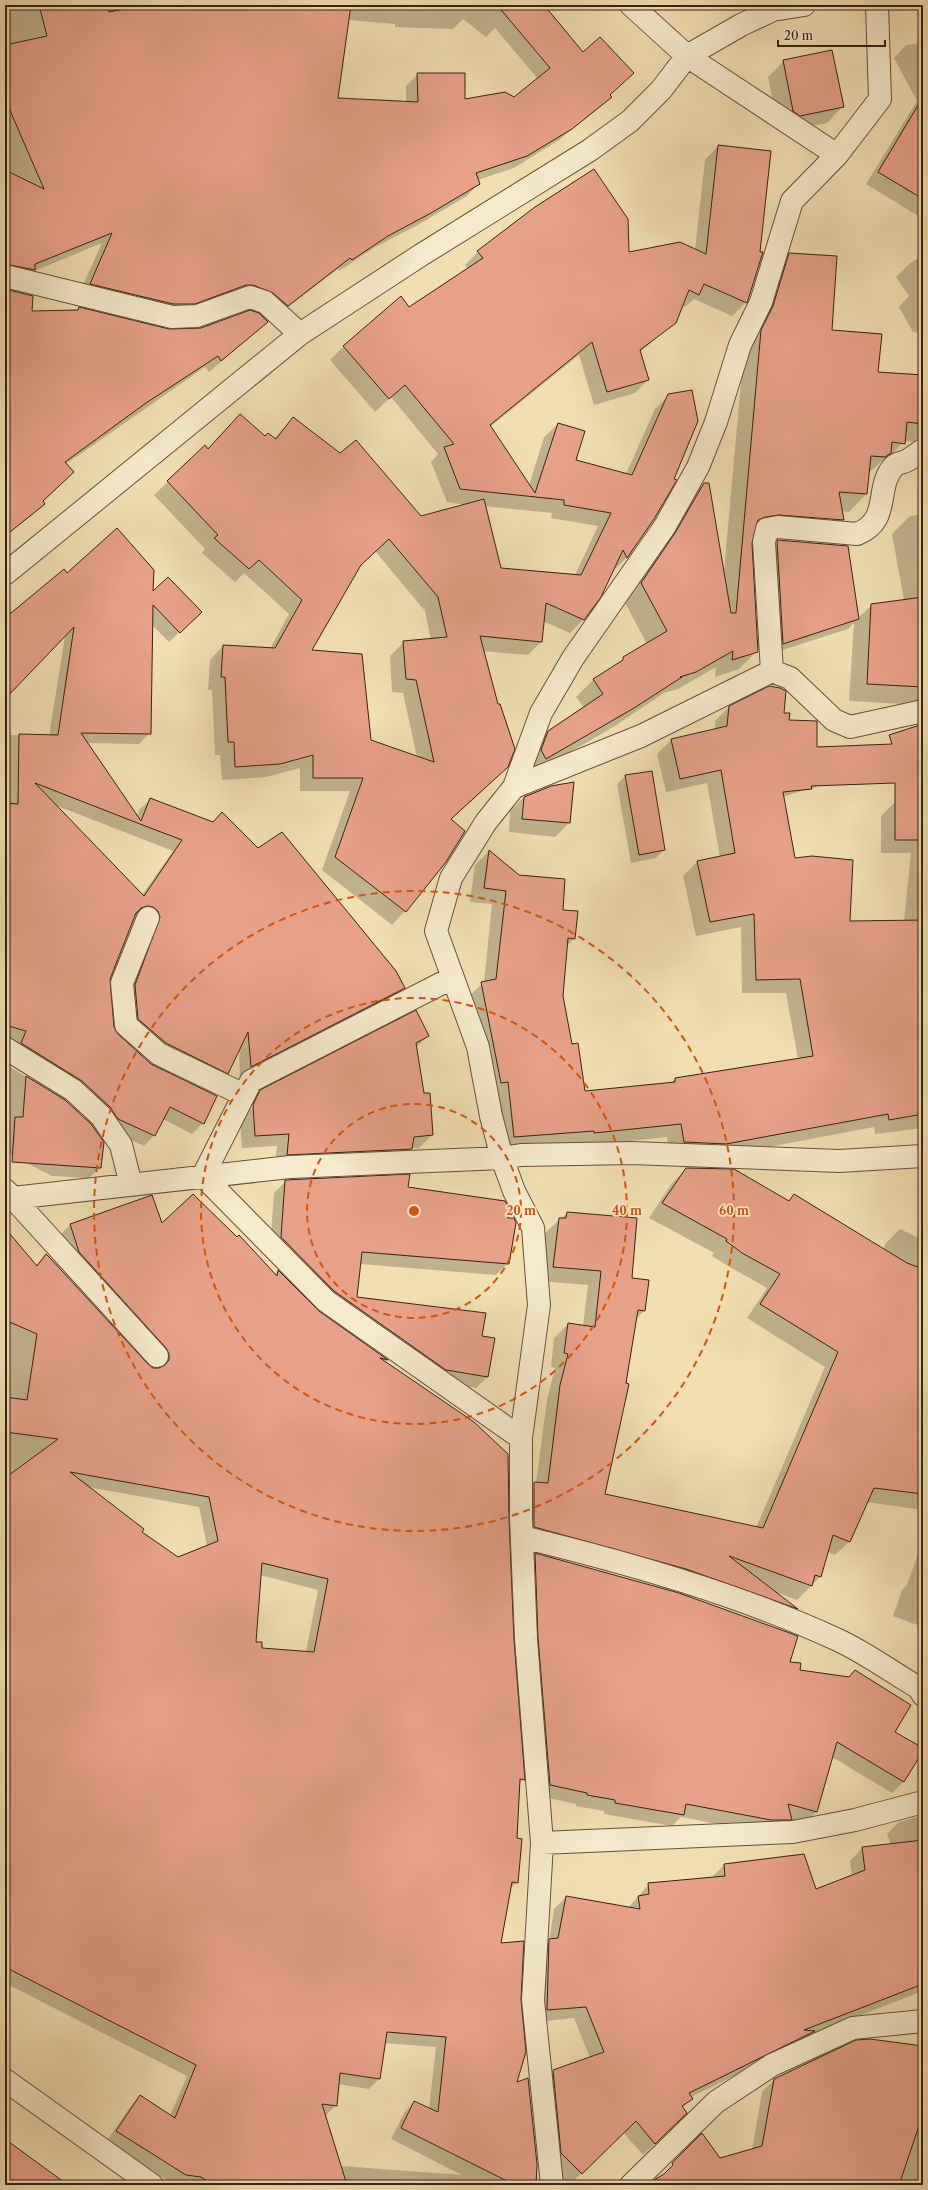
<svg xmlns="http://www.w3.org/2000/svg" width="928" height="2190" viewBox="0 0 928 2190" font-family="'Libre Caslon Text',serif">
  <rect width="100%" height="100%" fill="#f1dfb2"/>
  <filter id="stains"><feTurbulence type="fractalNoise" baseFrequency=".005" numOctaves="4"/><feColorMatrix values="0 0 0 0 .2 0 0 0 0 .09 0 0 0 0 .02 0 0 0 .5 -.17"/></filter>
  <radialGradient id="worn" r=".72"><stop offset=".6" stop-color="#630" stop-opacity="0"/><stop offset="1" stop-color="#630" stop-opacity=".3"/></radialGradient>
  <path fill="#0003" fill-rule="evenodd" d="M5,5h538l68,92 -52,43 -45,28 -36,12 1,3 -12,13 -49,29 -43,22 -36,24 -1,-2 -63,48 -14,-13 -79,11 -104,-19 24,-53 -70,29 -27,6zM463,19l23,18 9,-9 43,51 -24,19 -50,2 -46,-26 -12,12v17l-69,-4 11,-79 47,4v3l58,2z
    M923,43v176l-57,-35 51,-83 -23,-43 12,-13z
    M784,61l58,46 -15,16 -43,8 -6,-4 -10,-50z
    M718,146l28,156 -14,14 -38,-17 -9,8 -3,-1 -7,16 -35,30 8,28 -13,13 -41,12 -15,-50 -89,72 39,59 15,-49 14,-13 17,36 51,14 29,-65 14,-14 -15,124 -28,39 -13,13 -1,-2 -12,27 -17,24 -13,13 -27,-12 -2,21 -13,13 -45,-4 10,130 -43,39 -45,91 -13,14 -70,-55 28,-79h-50v-23l-34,9 -44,3 -2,-25h-5l-3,-65h-4l2,-30 13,-14 47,3 19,-35 -45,-41 -9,9 -33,-29 3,-4 -51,-54 51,-49 3,3 56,-12 10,2 19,-21 128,99 46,-12 -20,-3 -16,-40 7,-8 -47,-57 -16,15 -45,-52 14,-14 65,-38 59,-39 -3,-4 13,-13 150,1 67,-3 10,-90zM484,506l68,7 -1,5 47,8 -23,49 -75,-7zM375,551l50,60 6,29 -27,2 -14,14 2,36 11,1 14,64 -47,-16 -59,-90 48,-85z
    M789,254l42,77 46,41 46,4v67l-19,-2 -18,20h-4l-14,12 -2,21 -17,18 -8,-1 2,9 -18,18 -64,-6 -8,1 -2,10 6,108 -18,18 -24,8 1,-10 -38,22 -14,4 -49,33 -86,50 1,-26 18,-19 36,-23 -8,-11 18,-18 53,-35 -23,-43 62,-100 18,-17 20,87 20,-222 28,-77z
    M923,255v78l-10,-1 -14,-25 10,-11 -13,-19 13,-13z
    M5,290l26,22 46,-1 3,-3 92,22 95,-8 -58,50 -4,-5 -139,97 7,8 -31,29 2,2 -12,12 -27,21z
    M923,351v14l-5,-9z
    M923,514v191l-74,-4 5,-78 -6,6 -75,24 -5,-102 10,-10 80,77 14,-13 32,-5 -12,-66 18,-18z
    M67,575l85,18 38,29 -21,20 -17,-17 -2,108 -11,11 -52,-1 50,74 3,-8 11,-10 107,50 146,139 -11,10 -153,79 -1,-27 -12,23 -10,10 -89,-53 -3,-34 17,-79 -8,-1 -25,63 4,48 4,8 86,88 -11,11 -29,-15 -9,16 -10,11 -36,-17 -103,-79v-315l44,1 16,-100 -60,61v-78zM55,805l118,46 -31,44z
    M729,707l54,7 4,7 29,27 64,20 -112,33 26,58 55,63 55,-1 7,-68h-30v-37l14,-14h28v326l-48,6 -1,-7 -163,31 -41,-2 -3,-19 -87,9 -80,4 -32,-153 16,-15 8,-78 -22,-2 5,-37 14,-14 73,60 12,27 -7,8 -5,50 9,49 13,47 87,-9 4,-4 123,-20 -12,-66h-44l-1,-66 -45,9 -13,-60 14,-14 23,-5 -13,-74 -41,9 -9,-38 14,-14 44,-10v-9z
    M651,772l13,78 -8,8 -25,5 -14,-79 8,-8z
    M524,797l45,26 -14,14 -46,-5 1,-21z
    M428,1036l-13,12 17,87 -13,13h-8l-12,14 -124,5 2,-21 -35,2 -2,-29 8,-15 13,-13zM255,1098h3l-7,12 -1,-1z
    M5,1064l60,37 35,67 -11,10 -37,-2 -47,-24z
    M686,1169l102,32 6,-6 89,54 3,-6 14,-14 23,11v270l-57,-8 -17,40 -14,13 -8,-3 -7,25 -23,23 -24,-9 23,18 -13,13 -263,-81v-44l14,-14h2l11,-83 8,-32 -4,-1 3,-29 14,-14 15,2 5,-41 -48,-4 5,-48 22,-20 64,66 13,32 -9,9 -31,175 152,33 69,-161 -78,-49 20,-30 -39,-22 -16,-10 2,-3 -65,-35 23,-35z
    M286,1181l121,7 99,30 2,45 -12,12 -136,-11 -4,34 125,39 6,40 -11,11 -42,-7 -164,-132 4,-56z
    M71,1224l91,1 112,50 4,-4 40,41 68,48 -2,2 124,157 5,121 10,139 -4,5 -2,98 -7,7 -10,55 16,140 12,-4 10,105h-363l-69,-43 24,-35 10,-11 30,20 17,-40 -182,-93v-754l30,37 11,-11 4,3 102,111h7l-3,-10 -96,-124zM88,1487l111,20 8,39 -29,12 -38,-26zM260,1575l58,15 -12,62 -46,-3 -5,-6zM384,2043l52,4 -7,62 -15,-7 -10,11 -13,26 71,36 -121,-9 -16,-50 11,-11 2,-21 31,5 10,-10z
    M923,1540v87l-30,-11 9,-26 5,-5z
    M535,1554l254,109 10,8 124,78 -20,33 -11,11 -60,-36 -16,55 -11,11 -15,-4 -11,12 -20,1 -78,-15 -9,9 -68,-12v-3l-28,-5v-2l-37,-8 -15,-230z
    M923,1815v176l-111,43 -10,9 -111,54 1,2 -10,9 4,5 -43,42 -20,-23 -54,53 -19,-19 -9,-83 12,-12 37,-13 -16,-40 -39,4 2,-70 12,-11 5,-32 12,-12 62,11 21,-24 63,-7 12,-12 91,25 37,-14 -2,-15 12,-13 29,-3 -4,-11 12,-12z
    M923,2047v138h-270l37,-38 29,12 33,-9 10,-58 12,-12z"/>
  <path fill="#e7a189" stroke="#382015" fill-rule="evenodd" d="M39,5h70v7l35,-7h207l-13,93 80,4 -1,-29h48v26l40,-7 9,5 36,-29 -53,-63h47l39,47 17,-15 34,36 -24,22 2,2 -40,32 -45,27 -51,17 4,11 -49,29 -43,23 -36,24 -2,-2 -62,48 -15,-13 -20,-8h-7l-51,19h-22l-83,-20 22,-51 -77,31v6l-30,-6v-94l39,19 -39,-90v-54l42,-9z
    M832,50l12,57 -44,9 -7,-5 -10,-51z
    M923,97v102l-45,-27z
    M718,145l53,6 -11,101h3l-16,51 -43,-19 -5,11 -10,-5 -13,33 -36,27 9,30 -42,12 -15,-50 -102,83 45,68 23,-70 27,8 -9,29 56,15 36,-81 24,-4 6,31 -24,58 3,1 -23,39 -27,39 -4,-8 -22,47 -17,23 -38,-17 -4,39 -62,-6 18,68h2l15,45 -7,18 -57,52 14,12 -19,31 -40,50 -71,-55 28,-79h-50v-23l-33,9 -45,3 -1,-25h-6l-3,-65h-4l2,-32 52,3 27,-48 -43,-40 -10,9 -35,-31 4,-3 -51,-54 38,-36 3,4 32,-35 25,22 3,-3 8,6 17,-22 47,36 16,-13 65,76 63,-17 17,69 80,7 30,-62 -47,-8v-5l-104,-11 -16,-42 10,-3 -49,-59 -16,14 -46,-53 58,-50 8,11 74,-49 -6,-7 58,-44 59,-38 34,50 1,33 51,-10 26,12zM389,539l49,58 9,40 -44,4 3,38 10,1 18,82 -63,-22 -9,-86 -50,-4 49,-85z
    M789,253l48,3 -5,74 50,4 -4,38 45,3v49l-16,-2 -2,22 -13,-2 -1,11 -6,4 -14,-1 -4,38 -28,-2 5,28 -65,-5 -14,2 -7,3 -6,23 6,109 -26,8 1,-9 -37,21 -16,5h2l-48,31 -88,51 -5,-9 7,-19 55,-37 -10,-15 30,-19v-3l44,-26 -26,-48 34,-50 29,-50h5l22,130h5l25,-283 12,-24z
    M5,289l28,7 -1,15 46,-1 1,-3 90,22 32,-1 49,-18 9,3 9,9 -47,39 -3,-5 -72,47 -81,59 9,10 -31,29 2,3 -40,32z
    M117,528l37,42 -1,21 15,-14 34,35 -22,21 -27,-28 -2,129 -70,-1 60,88 9,-23 63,24 9,-10 36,36 24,-16 114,139 9,17 -154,79 -3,-35 -20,42 -62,-31 -28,-24 -3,-34 25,-68 -2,-6 -5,-4 -6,-1 -6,2 -5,5 -26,66 4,48 4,7 33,30 66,32 -13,28 -34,-17 -15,29 -37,-17 -8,-12 -28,-26 -61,-38 5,-12 -21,-6v-222l13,1 1,-70 39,1 16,-108 -69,72v-81l59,-49 3,4zM35,783l105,41 42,16 -38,56z
    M777,540l71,6 11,73 -76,25z
    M923,597v90l-56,-3 4,-80z
    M769,686l11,2 6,3 -2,22h6l-1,7 28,1v26l75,-3 -3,-9 34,-11v116h-28v-57l-84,3 1,3 -29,3 12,66 17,-2 41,4 -3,61 73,-1v194l-34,6 -1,-6 -162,30 -42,-2 -3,-18 -87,9v-2l-80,6 -6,-55 -7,1 -20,-101 15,-3 10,-88 -22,-3 5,-38 30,25 46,4 -2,31 15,1 -3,28 -7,-1 -5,58 9,48 6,-1 7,48 90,-9v-4l138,-22 -13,-77 -44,1 -2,-66 -44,8 -13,-61 38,-8 -14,-83 -41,9 -9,-40 56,-13 2,-20z
    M652,771l13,79 -26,5 -14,-80z
    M574,782l-4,41 -48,-4 2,-22 27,-11z
    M416,1010l13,26 -13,7 8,50h6l3,42 -19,2 -2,12 -125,6 2,-21 -34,2 -2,-31 7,-15z
    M26,1076l39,24 26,24 13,18 -3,26 -89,-6 3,-45h8z
    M686,1168l48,1 55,32 5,-7 113,69 16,6v225l-49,-6 -24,54 -17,-7 -12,42 -6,-2 -3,11 -83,-30 69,53 -112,-40 -152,-42v-45l14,1 12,-98 8,-31 -4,-1 4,-30 27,4 6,-56 -48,-4 6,-49h7l1,-6 70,6 -5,60 17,2 -4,31 -7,-1 -12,73 3,1 -24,110 158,34 75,-176 -78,-48 20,-30 -38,-21 -16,-12 1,-2 -65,-36z
    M410,1174l-2,13 97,14 4,7 -1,10h6l2,5 -7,41 -147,-12 -5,45 129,16 -4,23 13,2 -7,39 -42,-7 -112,-79 -53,-54 4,-57z
    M193,1194l44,43 2,-2 38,41 1,-6 41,41 69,49 -8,-2 94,64 34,32 1,65 5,121 11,140 -5,-1 -3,59 5,1 -4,44 -6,-1 -11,61 23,-2 -3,58 5,53 -9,30 11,-4 9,86 -1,20 -27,-2 -108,-54 13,-27 24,11 8,-75 -59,-5 -7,47 -40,-6 -3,33 -15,-2 25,81h-134l-12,-8 -15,-2 -70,-44 24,-36 35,23 21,-53 -191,-98v-489l53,-39 -53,-7v-35l22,3 10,-66 -32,-14v-92l32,38 9,-12 4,4 98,106 5,4h6l6,-3 4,-5v-6l-3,-6 -87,-96 -9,-28 82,-29 10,28zM70,1472l139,25 9,44 -40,16 -36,-25 2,-3zM262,1563l66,16 -14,73 -52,-4v-6h-6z
    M535,1553l144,40 119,43 -8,26 11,1 -1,7 49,7 6,-7 56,35 -16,27 28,16v3l-19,31 -67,-40 -20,70 -29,-8 4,16h-21l-85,-16 -2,11 -69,-12v-3l-28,-5v-2l-37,-8 -12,-147z
    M923,1840v144l-119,46 11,1 -126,62 4,6 -11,7 5,7 -32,31 -19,-23 -54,53 -21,-21 -8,-83 51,-18 -18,-45 -39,3 2,-71 9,-1 8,-42 74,13 -2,-13 11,-2 -1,-11 77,-7 -1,-12 80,-10 12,35 49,-19 -3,-23z
    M870,2039l53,7v68l-24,71h-246l1,-5 10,-6 9,-9 -1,-2 30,-30 18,25 42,-12 12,-67 82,-39z
    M5,2139l63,46h-63z"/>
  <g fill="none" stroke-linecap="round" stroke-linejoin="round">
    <g stroke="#66503c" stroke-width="24">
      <path id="minor" d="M631,5l56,51 150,99
        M5,276l167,41 25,-1 53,-19 15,5 35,32
        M5,574l295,-240 121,-79 169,-105 40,-29 31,-31 26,-34 54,-31 32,-15 31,-5
        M772,671l-8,-129 3,-13 11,-2 79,7c35,-14 17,-46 37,-68 3,-3 9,-3 14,-6 5,-3 10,-7 15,-10
        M514,787l127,-51 131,-65 18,7 44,42 16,7 73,-16
        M148,918l-26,65 4,42 33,29 85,41
        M452,978l-201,103 -48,95 123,125 195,137
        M5,1048l68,42 28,26 20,29 10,40
        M5,1190l8,8 277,-31 212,-9 19,-3 111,-2 207,8 84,-5
        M13,1198l144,158
        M522,1537c107,26 216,57 316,103 28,13 55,33 81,48l4,7
        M542,1843l251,-11 62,-12 68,-18
        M5,2080l147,105
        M552,2185l-19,-185 9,-157 -16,-204 -5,-121v-80l18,-133 -6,-77 -19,-37 -12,-33 -11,-42 -13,-69 -42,-116 15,-53 35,-56 28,-35 27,-74 32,-55 92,-132 33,-59 18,-45 24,-77 21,-43 31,-101 45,-46 43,-56 -3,-94
        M631,2185l85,-83 56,-37 81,-37 70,-7"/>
    </g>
    <use href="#minor" stroke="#f6eacd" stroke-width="22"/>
  </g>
  <g fill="none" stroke="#d6530d" stroke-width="2" stroke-dasharray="7 5">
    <circle cx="414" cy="1211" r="107"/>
    <circle cx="414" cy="1211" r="213"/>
    <circle cx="414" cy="1211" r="320"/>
  </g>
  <circle cx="414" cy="1211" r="6" fill="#d6530d" stroke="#f6eacd" stroke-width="2"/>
  <g font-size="12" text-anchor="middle" font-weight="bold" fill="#d6530d" stroke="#f6eacd" stroke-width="3.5" stroke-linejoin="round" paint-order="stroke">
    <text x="521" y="1215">20 m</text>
    <text x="627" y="1215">40 m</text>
    <text x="734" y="1215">60 m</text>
  </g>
  <rect width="928" height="2190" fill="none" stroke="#f1dfb2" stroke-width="20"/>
  <rect x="6" y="6" width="916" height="2178" fill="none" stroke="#382015" stroke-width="2"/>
  <rect x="10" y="10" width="908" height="2170" fill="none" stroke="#382015"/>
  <path d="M778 40v6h107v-6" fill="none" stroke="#382015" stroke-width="2"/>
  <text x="784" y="40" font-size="12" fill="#382015" stroke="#f6eacd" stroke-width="3" paint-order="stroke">20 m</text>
  <rect width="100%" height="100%" filter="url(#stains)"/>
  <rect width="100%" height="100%" fill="url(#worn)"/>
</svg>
